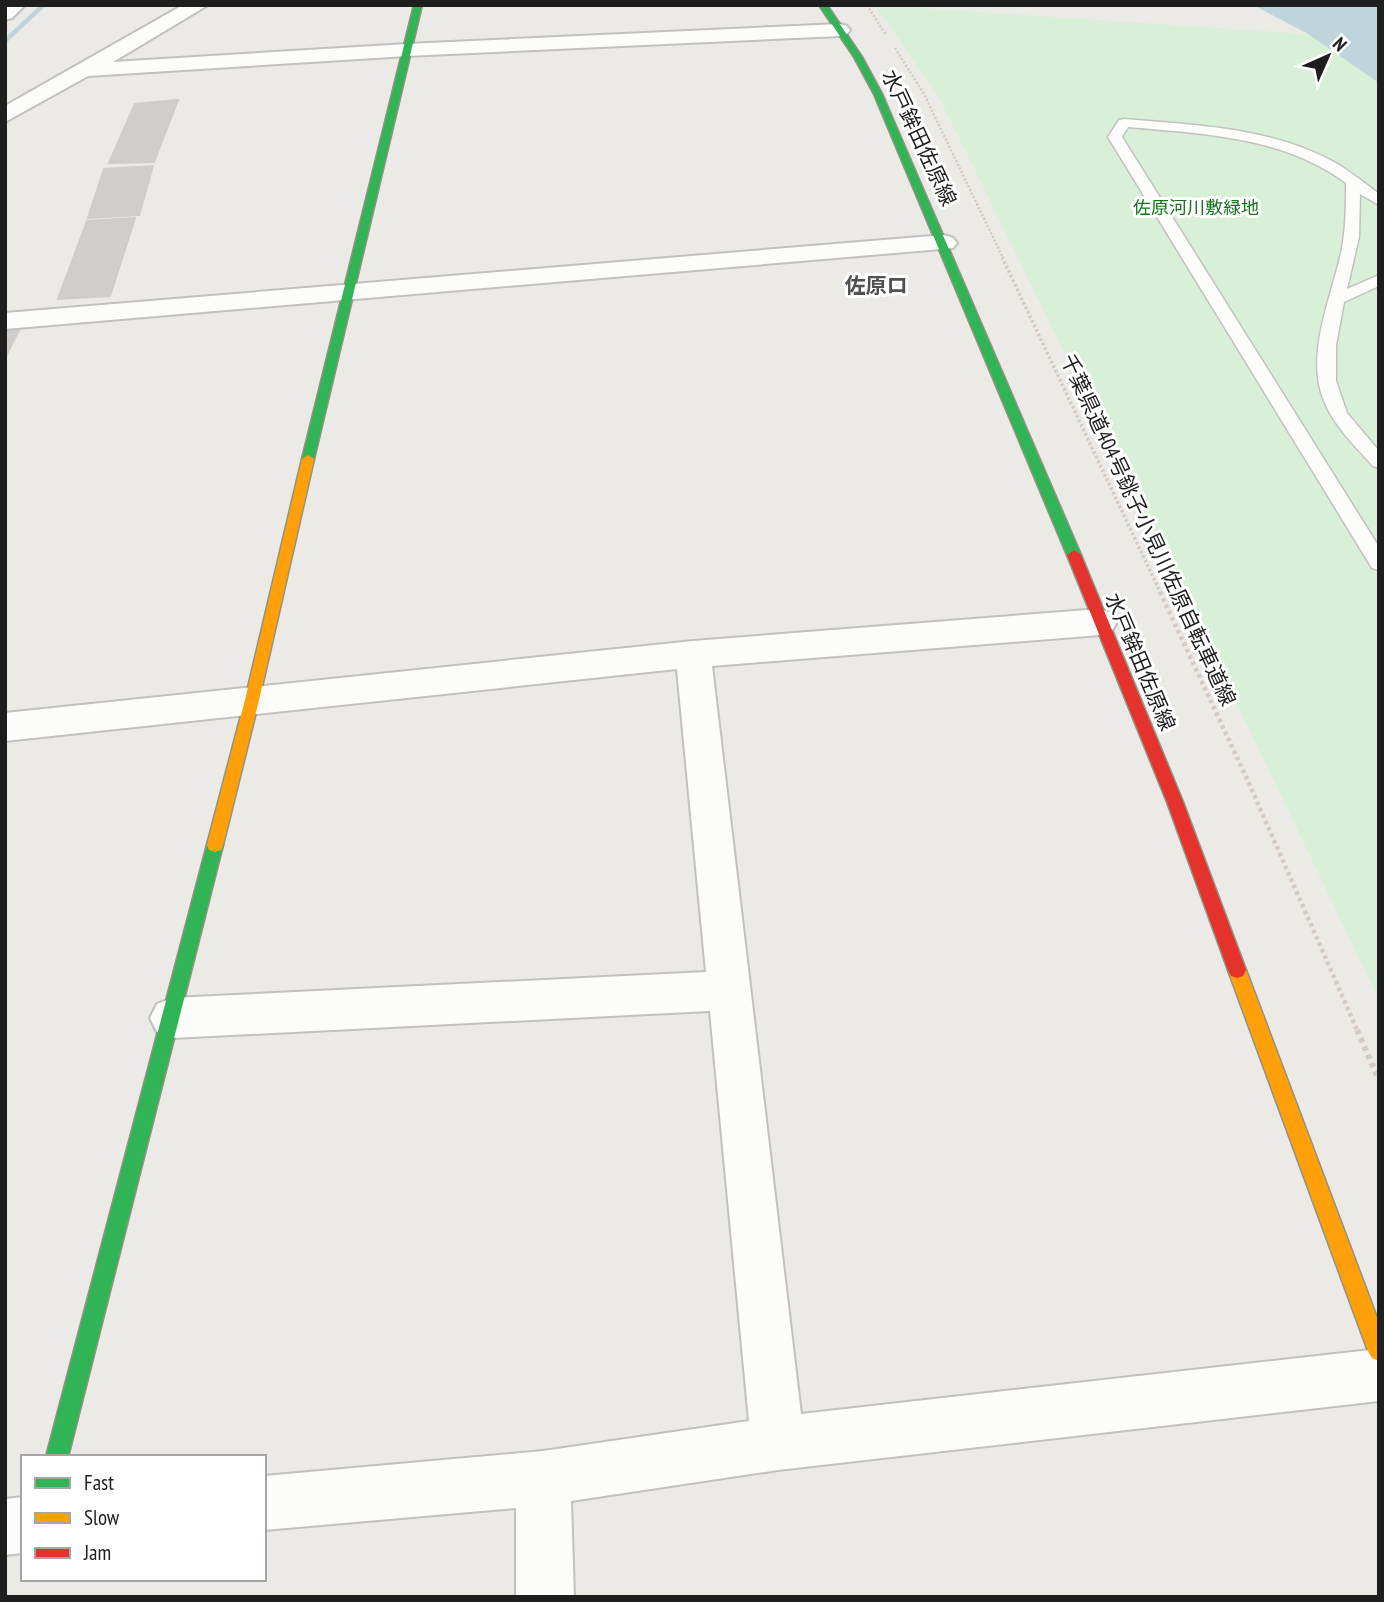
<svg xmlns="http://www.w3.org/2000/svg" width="1384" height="1602" viewBox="0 0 1384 1602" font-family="'PT Sans Narrow','Noto Sans JP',sans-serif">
  <rect width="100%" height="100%" fill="#eceae7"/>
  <path fill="#d7f0d7" d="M875,5l433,29 71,49v917l-124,-259 -315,-642z"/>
  <path fill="#bed5dc" d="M1253,5h126v78l-71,-49z"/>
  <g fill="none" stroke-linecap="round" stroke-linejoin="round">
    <path fill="#bed5dc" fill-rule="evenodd" d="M40,5h7l-42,39v-6z"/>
  </g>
  <path fill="#d0cecc" stroke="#cfccc9" stroke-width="2" d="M178,100l-24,62 -45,1 26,-59z
    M153,166l-14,49 -51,3 16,-49z
    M135,218l-25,78 -52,3 29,-78z
    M5,324h17l-17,34z"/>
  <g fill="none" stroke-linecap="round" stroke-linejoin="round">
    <g stroke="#c2c1bf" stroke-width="3">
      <path id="lane" d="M1124,119c69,6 143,8 206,41 18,9 33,22 49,34v11l-19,-11 -1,43 -12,52 32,-14v11l-35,16 -8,43v36l11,32 32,38v17l-6,-2c-18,-20 -39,-40 -49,-65 -19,-47 7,-102 17,-148 5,-23 5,-47 5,-70 -64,-47 -142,-49 -218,-56l-6,10 257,410v23l-7,-2 -264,-431 11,-17z"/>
    </g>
    <g stroke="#c2c1bf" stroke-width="4">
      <path id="street" d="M5,5h20l-13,13 -7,2z
        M183,5h25l-95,57 294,-18 433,-20 7,2 3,4 -3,4 -7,2 -433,20 -319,20 -83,46v-16z
        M944,235l9,3 4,5 -4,5 -948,81v-16z
        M1100,609l12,4 5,9 -5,9 -12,4 -388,31 89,748 578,-65v52l-601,69 -207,31 3,96h-58v-89l-252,22v-54l279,-25 206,-30 -39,-410 -538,27 -15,-6 -7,-14 7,-14 15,-6 534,-26 -29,-303 -672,72v-28l688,-72z
        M23,1497v56l-18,2v-56z"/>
    </g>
    <g stroke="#929481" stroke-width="3">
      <path id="fast" d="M414,5h8l-108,454 -6,4 -6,-4z
        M819,5h8l35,52 20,37 199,461 -2,3 -5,2 -7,-5 -193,-461 -20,-37z
        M215,838l6,2 2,5 -155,612h-22l161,-612 2,-5z"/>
    </g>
    <g stroke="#929481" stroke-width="3">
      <path id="slow" d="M308,455l6,4 -55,241 -36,145 -2,5 -6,2 -6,-2 -2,-5 38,-145 57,-241z
        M1237,962l6,2 3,6 133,353v38l-7,-3 -4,-7 -140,-381 3,-6z"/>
    </g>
    <g stroke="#929481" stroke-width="3">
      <path id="jam" d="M1074,550l7,5 102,247 63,168 -3,6 -6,2 -6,-2 -3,-6 -61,-168 -100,-247z"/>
    </g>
    <path stroke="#d5c9c7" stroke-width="2.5" stroke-dasharray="2 2" stroke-linecap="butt" d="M867,5l19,30
      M895,48l29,46 79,164"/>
    <path stroke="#d5c9c7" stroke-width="3.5" stroke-dasharray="2.5 2.5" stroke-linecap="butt" d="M1002,257l159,337"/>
    <path stroke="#d5c9c7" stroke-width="4.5" stroke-dasharray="3.5 3.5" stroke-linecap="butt" d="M1160,592l88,189 110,251"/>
    <path stroke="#d5c9c7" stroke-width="6" stroke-dasharray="4.5 4.5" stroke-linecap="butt" d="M1357,1030l22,50"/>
    <use href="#lane" fill="#fcfcfb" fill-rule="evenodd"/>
    <use href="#street" fill="#fcfcfb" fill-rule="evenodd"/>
    <use href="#fast" fill="#30b455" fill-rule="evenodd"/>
    <use href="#slow" fill="#ff9f0a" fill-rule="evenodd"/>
    <use href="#jam" fill="#e5322d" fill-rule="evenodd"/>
  </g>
  <g text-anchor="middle" stroke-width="6" stroke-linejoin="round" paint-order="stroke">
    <g font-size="18" fill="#17711f" stroke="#fff">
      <text x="1196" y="214">佐原河川敷緑地</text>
    </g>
    <g font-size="21" fill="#1e1e1e" stroke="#fff">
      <text transform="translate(919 138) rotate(65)" y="7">水戸鉾田佐原線</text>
      <text transform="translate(1148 530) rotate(65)" y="7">千葉県道404号銚子小見川佐原自転車道線</text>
      <text transform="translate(1140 662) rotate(67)" y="7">水戸鉾田佐原線</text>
    </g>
    <g font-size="21" font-weight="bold" fill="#515151" stroke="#fff">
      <text x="876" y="293">佐原ロ</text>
    </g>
  </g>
  <rect width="1384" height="1602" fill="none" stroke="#1e1e1e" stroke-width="14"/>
  <rect x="21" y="1455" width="245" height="126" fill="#ffffff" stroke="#a5a5a5" stroke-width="2"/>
  <rect x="35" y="1478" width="35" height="10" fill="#30b455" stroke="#a5a5a5" stroke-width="2"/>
  <text x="84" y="1490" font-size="21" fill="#1e1e1e">Fast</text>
  <rect x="35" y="1513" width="35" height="10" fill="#ff9f0a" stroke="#a5a5a5" stroke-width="2"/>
  <text x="84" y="1525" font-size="21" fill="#1e1e1e">Slow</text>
  <rect x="35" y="1548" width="35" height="10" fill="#e5322d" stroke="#a5a5a5" stroke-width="2"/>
  <text x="84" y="1560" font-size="21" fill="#1e1e1e">Jam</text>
  <g transform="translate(1328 56) rotate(45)" stroke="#ffffff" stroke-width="5" paint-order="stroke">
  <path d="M0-5L12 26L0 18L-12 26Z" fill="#1e1e1e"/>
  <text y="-10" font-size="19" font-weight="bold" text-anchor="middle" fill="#1e1e1e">N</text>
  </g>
</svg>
